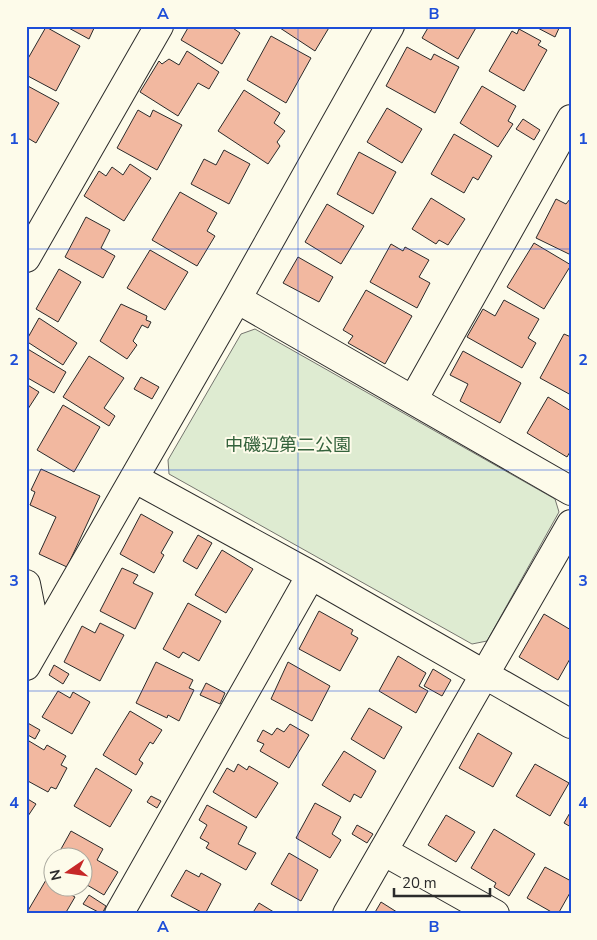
<svg xmlns="http://www.w3.org/2000/svg" width="597" height="940" viewBox="0 0 597 940" font-family="'Nunito Sans','Noto Sans JP',sans-serif">
  <rect width="100%" height="100%" fill="#fdfbea"/>
  <path fill="#deebd1" stroke="#74746e" d="M255,329l300,170 4,13 -72,129 -15,3 -303,-170 -1,-14 73,-126z"/>
  <path fill="#f2b8a0" stroke="#2b2b2b" d="M65,26h30l-6,13z
    M189,26h41l10,7 -18,31 -41,-24z
    M277,26h53l-15,25z
    M429,26h48l-19,33 -36,-21z
    M534,26h26l-5,11z
    M46,27l34,19 -24,45 -30,-16v-13z
    M519,29l22,12 -3,4 9,5 -23,41 -35,-20 23,-40 5,3z
    M271,36l40,22 -25,45 -39,-23z
    M407,47l24,13 3,-6 25,13 -24,46 -49,-27z
    M187,51l32,21 -10,17 -11,-6 -20,33 -38,-24 19,-31 3,3 7,-5 10,6z
    M26,85l33,18 -23,40 -10,-6z
    M482,86l34,20 -8,15 5,3 -15,23 -38,-24z
    M244,90l36,23 -6,10 11,8 -8,11 3,4 -12,18 -50,-33z
    M387,108l35,21 -20,34 -35,-21z
    M138,110l12,7 3,-7 29,15 -25,45 -40,-22z
    M523,119l17,11 -6,10 -18,-11z
    M454,134l38,22 -14,24 -5,-3 -9,16 -33,-19z
    M224,150l26,14 -21,40 -38,-20 13,-25 12,6z
    M359,152l37,20 -23,42 -36,-20z
    M130,164l21,14 -27,43 -40,-25 15,-25 7,5 6,-9 11,8z
    M180,192l37,21 -10,18 8,5 -18,30 -45,-26z
    M431,198l34,21 -17,26 -9,-5 -3,4 -24,-15z
    M556,199l10,5 4,-5h1v56l-35,-17z
    M327,204l37,22 -23,38 -36,-22z
    M86,217l24,13 -9,18 14,8 -12,22 -38,-21z
    M534,243l37,22 -27,44 -37,-22z
    M391,244l12,7 2,-4 24,13 -10,17 11,6 -13,25 -47,-26z
    M150,250l38,22 -23,38 -38,-22z
    M298,257l35,20 -14,25 -36,-19z
    M59,269l22,13 -23,40 -22,-13z
    M366,290l46,26 -27,48 -37,-21 5,-7 -10,-6z
    M504,300l35,19 -11,19 8,5 -14,25 -55,-31 16,-28 12,7z
    M121,304l26,12 -1,4 5,2 -3,6 -6,-3 -9,16 4,4 -10,14 -27,-18z
    M39,318l38,25 -14,22 -37,-24z
    M564,334l7,3v58l-31,-17z
    M26,348l40,24 -12,21 -28,-16z
    M463,351l58,32 -21,40 -40,-22 8,-17 -18,-9z
    M89,356l35,22 -20,30 11,8 -6,10 -46,-29z
    M141,377l18,10 -7,12 -18,-10z
    M26,384l13,8 -13,20z
    M548,397l23,14v22l-2,2 2,1v14l-4,7 -40,-24z
    M63,405l37,22 -26,45 -37,-22z
    M41,469l59,27 -33,71 -28,-13 17,-37 -26,-12 5,-13 -4,-2z
    M141,514l32,18 -12,21 3,2 -10,18 -34,-19z
    M198,535l14,8 -15,26 -14,-8z
    M222,550l31,19 -27,44 -31,-18z
    M122,568l16,7 -5,8 20,10 -18,36 -35,-18z
    M188,603l33,18 -22,40 -16,-9 -4,6 -16,-9z
    M319,611l34,19 -2,4 7,4 -18,33 -41,-22z
    M544,614l27,16v27l-13,23 -39,-23z
    M100,623l24,12 -24,46 -36,-19 18,-36 13,7z
    M398,656l28,17 -7,13 9,5 -12,22 -37,-22z
    M156,662l37,18 -4,8 5,2 -15,31 -11,-6 -1,3 -31,-15z
    M288,662l42,24 -18,35 -41,-22z
    M54,665l15,9 -6,10 -14,-9z
    M433,669l18,11 -9,16 -18,-10z
    M206,683l19,10 -5,11 -20,-9z
    M58,691l12,7 3,-6 17,10 -18,32 -30,-17z
    M369,708l33,19 -18,32 -33,-20z
    M130,711l32,19 -9,14 -3,-2 -11,18 4,3 -7,12 -33,-20z
    M26,722l14,8 -5,9 -9,-5z
    M290,724l19,11 -20,33 -29,-17 4,-7 -7,-3 6,-11 9,5 5,-7 7,4z
    M478,733l34,20 -19,34 -34,-19z
    M29,741l15,9 3,-5 19,11 -5,9 6,3 -11,21 -5,-2 -3,5 -22,-12v-34z
    M344,751l32,20 -15,27 -7,-4 -4,8 -28,-17z
    M238,764l9,6 2,-4 29,17 -22,35 -43,-26 14,-24 7,4z
    M535,764l34,19 -19,33 -34,-20z
    M96,768l36,22 -22,37 -36,-21z
    M151,796l10,5 -4,7 -10,-6z
    M26,798l10,6 -10,15z
    M315,803l26,14 -9,17 9,6 -11,18 -34,-20z
    M207,805l40,22 -9,17 18,9 -10,17 -40,-22 3,-5 -9,-5 7,-13 -8,-5z
    M571,811v16l-7,-4z
    M446,815l29,17 -19,30 -28,-17z
    M357,825l16,9 -6,9 -15,-9z
    M494,829l41,25 -26,42 -15,-9 2,-4 -25,-15z
    M71,831l32,18 -6,11 21,12 -14,23 -22,-13v-24h-26z
    M289,853l29,17 -17,31 -30,-17z
    M545,867l26,14v10l-13,23h-3l-28,-16z
    M186,870l13,7 2,-4 20,11 -16,30 -34,-18z
    M46,880l6,3v5h7l16,9 -10,17h-39z
    M89,895l17,11 -4,8 -19,-10z
    M381,902l19,12h-26z
    M259,903l18,11h-25z"/>
  <g fill="none" stroke-linecap="round" stroke-linejoin="round">
    <g stroke="#2b2b2b" stroke-width="30">
      <path id="minor" d="M26,258l133,-232
        M237,299l334,192
        M413,400l158,-281
        M134,478l177,97 260,149
        M26,584l12,60
        M26,666l211,-367 153,-273
        M383,851l112,63
        M119,914l192,-339
        M347,914l224,-390"/>
    </g>
    <use href="#minor" stroke="#fdfbea" stroke-width="28"/>
  </g>
  <path fill="none" stroke="#1d4ed8" stroke-width="1" stroke-opacity="0.55" d="M298,26v888M26,249h545M26,470h545M26,691h545"/>
  <g text-anchor="middle" stroke-width="4" stroke-linejoin="round" paint-order="stroke">
    <g font-size="18" fill="#34623c" stroke="#fdfbea">
      <text x="288" y="451">中磯辺第二公園</text>
    </g>
  </g>
  <rect width="597" height="940" fill="none" stroke="#fdfbea" stroke-width="55"/>
  <g transform="translate(68 872) rotate(257)"><circle r="24" fill="#fdfbea" stroke="#a9a89e"/>
  <path d="M0-4L9 19L0 12L-9 19Z" fill="#c62828"/>
  <text y="-8" font-size="14" font-weight="bold" text-anchor="middle" fill="#2b2b2b">N</text>
  </g>
  <path d="M394 888v8h96v-8" fill="none" stroke="#2b2b2b" stroke-width="2.5"/>
  <text x="402" y="888" font-size="15" fill="#2b2b2b" stroke="#fdfbea" stroke-width="4" paint-order="stroke">20 m</text>
  <rect x="28" y="28" width="542" height="884" fill="none" stroke="#1d4ed8" stroke-width="2"/>
  <g font-size="16" text-anchor="middle" font-weight="bold" fill="#1d4ed8">
    <text x="163" y="19">A</text>
    <text x="434" y="19">B</text>
    <text x="14" y="144">1</text>
    <text x="583" y="144">1</text>
    <text x="14" y="365">2</text>
    <text x="583" y="365">2</text>
    <text x="14" y="586">3</text>
    <text x="583" y="586">3</text>
    <text x="14" y="808">4</text>
    <text x="583" y="808">4</text>
    <text x="163" y="932">A</text>
    <text x="434" y="932">B</text>
  </g>
</svg>
